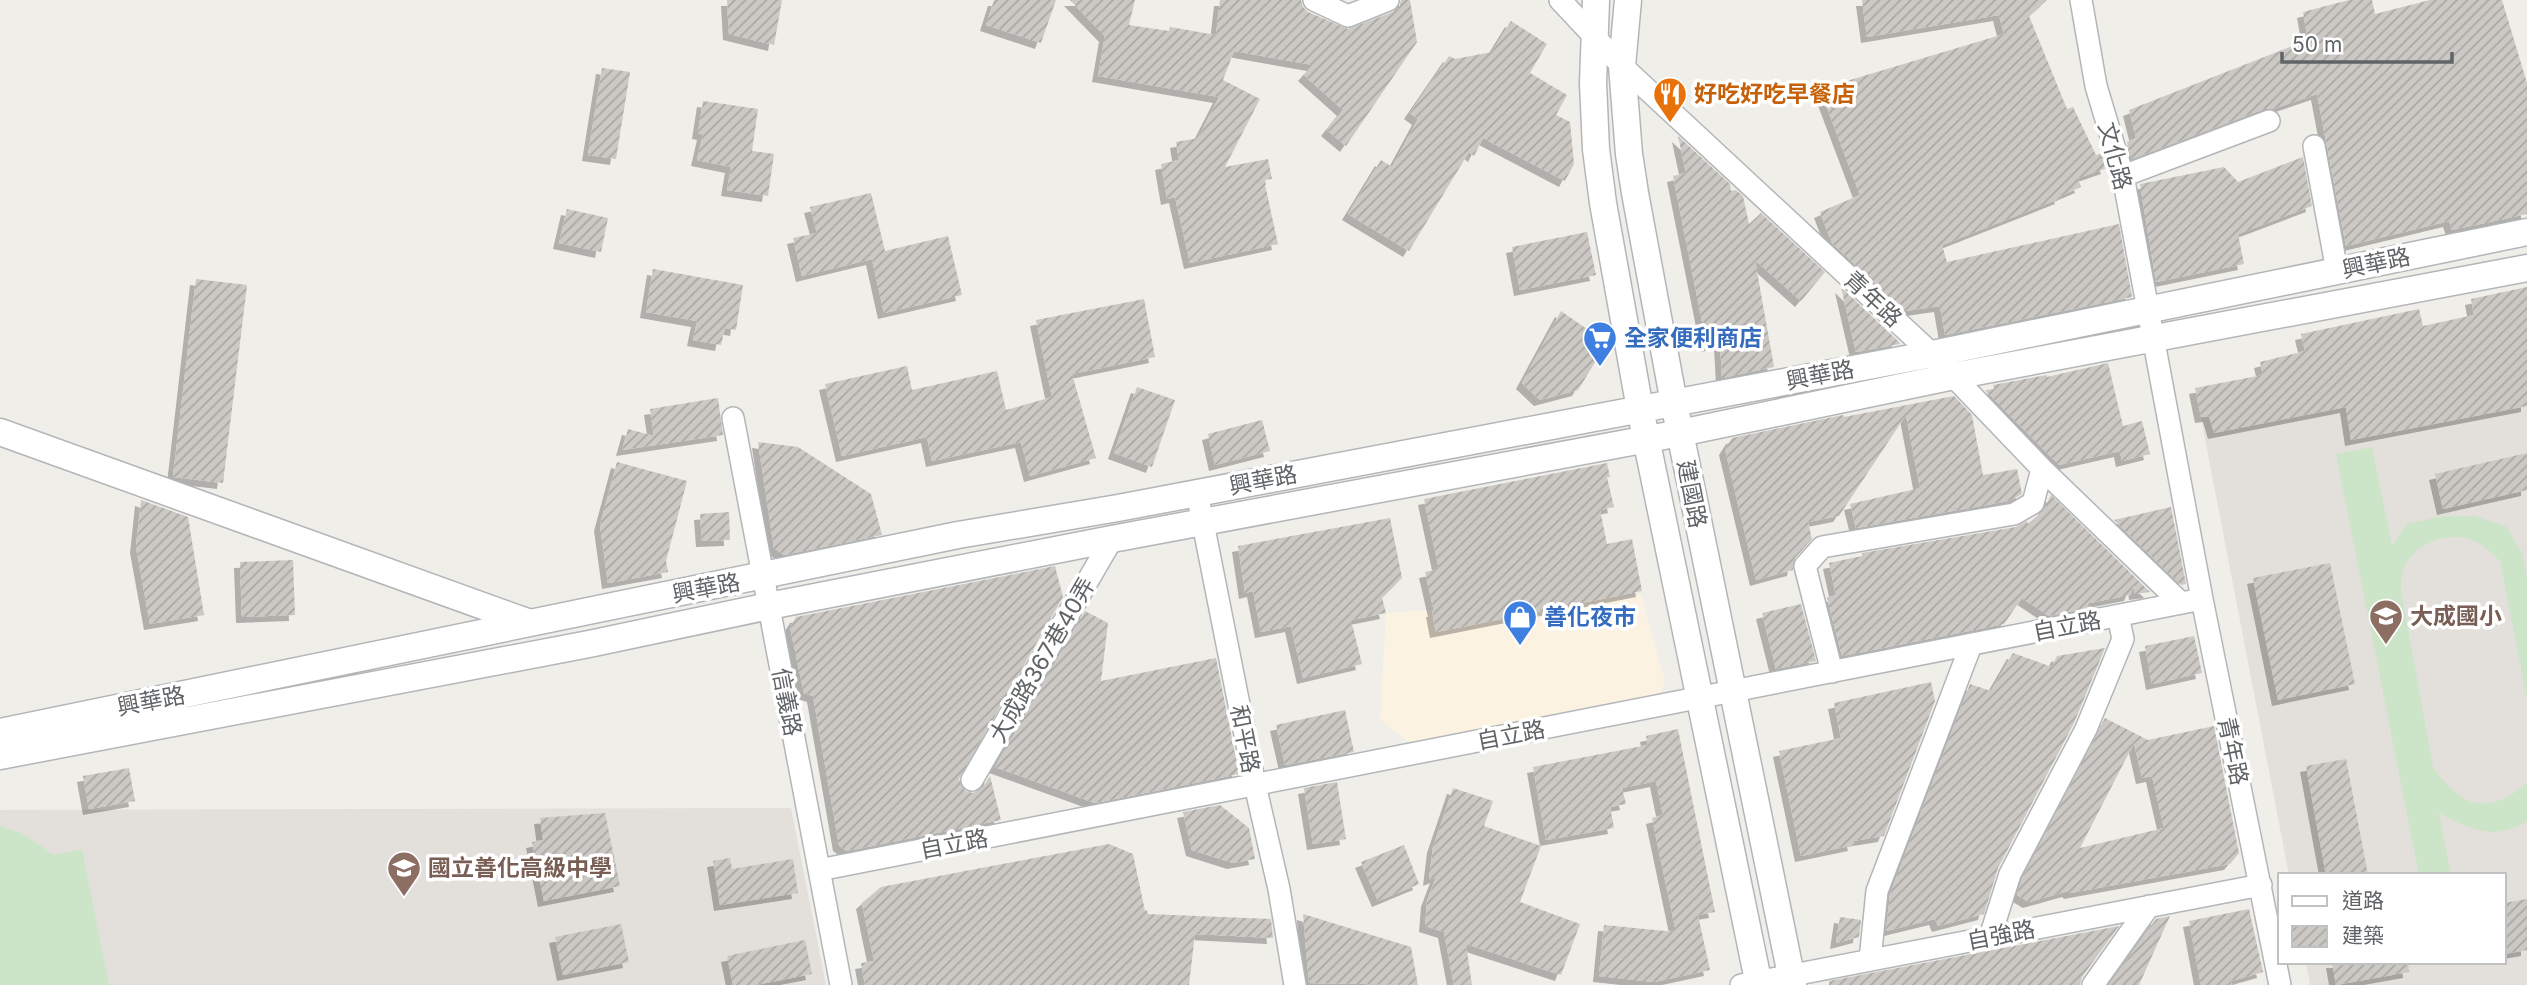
<svg xmlns="http://www.w3.org/2000/svg" width="2527" height="985" viewBox="0 0 2527 985" font-family="Inter,'Noto Sans TC',sans-serif">
  <defs>
    <pattern id="building-hatch" width="6" height="6" patternUnits="userSpaceOnUse" patternTransform="scale(1.75)"><rect width="6" height="6" fill="#ccc9c5"/><path d="M-1 1l2-2M0 6l6-6M5 7l2-2" fill="none" stroke="#a9a7a4"/></pattern>
    <filter id="shadow"><feDropShadow dx="-6" dy="6" stdDeviation="0" flood-color="#0004"/></filter>
  </defs>
  <rect width="100%" height="100%" fill="#f0eee9"/>
  <path fill="#fcf2e2" d="M1641,595l24,86 -5,14 -245,52 -35,-28 6,-106z"/>
  <path fill="#e3dfda" d="M2527,352v633h-217l-4,-23h198v-87h-215l-88,-457z
    M791,808l35,177h-826v-175z"/>
  <path fill="#cce5c8" d="M2372,447l20,99 15,-22 36,-8h31l32,10 16,27 5,26v119l-27,-137c-8,-7 -16,-16 -26,-20 -25,-13 -67,5 -72,33 -1,5 -1,11 -1,16l32,177c28,40 54,50 94,16v38c-34,21 -56,8 -88,-8l12,62h-32l-83,-421z
    M0,826l21,7 33,22 28,-6 27,136h-109z"/>
  <path fill="url(#building-hatch)" fill-rule="evenodd" filter="url(#shadow)" d="M727,0h55l-8,45 -45,-11z
    M994,0h62l-15,43 -55,-18z
    M1070,0h65l-6,25 40,6 1,-4 46,8 4,-35h81l2,7 5,5 40,17 45,-17 6,-4 2,-8h9l7,42 -71,104 -19,-16 16,-20 -39,-35 9,-10 -79,-14 -11,29 37,19 -35,68 43,-8 4,20 -8,1 14,64 -88,19 -15,-66 -8,2 -6,-35 18,-4 -3,-18 22,-4 21,-41 -121,-21 7,-40z
    M1862,0h185l-18,16 38,93 6,-2 23,48 6,-2 5,15 -29,10 3,9 -21,9 1,2 -119,47 5,17 172,-38 13,73 -187,38 -5,-29 -35,5 -73,-68 -12,-31 40,-17 -40,-106 184,-55 -5,-19 -132,22z
    M2349,0h23l3,14 55,-14h72l25,83v131l-75,16 -3,-9 -103,25 -29,-152 -44,15h-9l-132,50 -5,-17 9,-4 -7,-28 179,-70 -5,-28z
    M1511,21l36,23 -17,29 37,22 -11,20 14,7 4,42 -9,17 -82,-43 -9,18 -5,-4 -60,99 -61,-37 33,-54 11,7 26,-48 -8,-6 39,-57 6,3 37,-7z
    M602,68l28,4 -14,87 -28,-4z
    M703,101l55,8 -6,42 22,3 -6,42 -41,-6 4,-23 -34,-7 6,-26 -5,-1z
    M1678,136l52,48 1,7 5,-1 7,6 6,28 12,-11 64,59 -24,29 -46,-41 19,107 -52,11 -2,-35 -13,3 -34,-170 13,-3z
    M2303,157l9,49 -74,28 6,30 -88,18 -16,-98 84,-17 14,15z
    M871,193l14,58 63,-15 14,59 -78,18 -12,-54 -70,17 -9,-38 24,-5 -7,-26z
    M567,209l41,9 -7,34 -42,-9z
    M1587,232l9,43 -76,15 -8,-43z
    M653,269l90,16 -7,45 -11,-2 -4,17 -28,-5 4,-19 -51,-9z
    M196,279l51,6 -24,198 -50,-6z
    M1841,287l58,55 1,2 -44,8z
    M2527,287v119l-176,34 -5,-33 -132,26 -5,-17 -8,1 -6,-29 68,-13 -3,-13 45,-11 -4,-17 118,-25 4,17 51,-11 -3,-16z
    M1144,299l11,58 -83,17 24,84 -66,18 -9,-34 -89,19 -5,-24 -85,19 -17,-72 82,-18 5,24 85,-19 9,39 46,-13 -16,-77z
    M1561,311l46,32 -29,47 -38,10 -18,-17z
    M2108,363l15,63 19,-5 8,33 -28,7 -2,-10 -61,14 -74,-75 9,-1 -1,-4 54,-10v2z
    M1137,387l38,13 -23,67 -38,-14z
    M1954,396l18,19 11,60 34,-6 5,25 -13,7 -153,27 -6,-24 70,-16 -14,-73 -67,101 -31,6 4,17 -17,19 -2,12 -37,10 -31,-131 7,-11 111,-23 1,2z
    M718,398l5,37 -101,15 6,-21 26,7 -4,-27z
    M1262,420l8,31 -55,14 -7,-31z
    M758,442l40,5 73,47 11,41 -98,20 -10,-7z
    M2527,453v37l-84,19 -8,-35z
    M617,462l70,19 -21,80 2,11 -60,11 -8,-58z
    M1607,463l3,14h-3l7,30 -14,3 7,34 25,-5 10,52 -206,41 -4,-21h2l-9,-39 14,-3 -15,-70z
    M2051,495l99,97 -15,2 -1,-8 -4,9 -41,8 -3,5 -17,4 -3,-2 -2,3 -15,3 -27,-18 -18,26 -162,32 -15,-58 9,-3 -7,-32 33,-7v-3l154,-26 11,-6 1,3 15,-13z
    M141,500l47,17 16,98 -54,9 -14,-77z
    M2171,507l15,77 -5,1 -67,-65z
    M729,512l1,28 -28,1 -2,-27z
    M1390,518l12,60 -20,20 4,15 -35,7 11,44 -59,14 -12,-52 -30,6 -8,-41 -8,2 -7,-47z
    M293,560l2,55 -53,2 -2,-55z
    M2330,563l25,121 -77,16 -25,-122z
    M1055,566l8,31 -104,182 6,12 8,2 10,-6 7,-11 11,44 -154,31 -8,-6 -26,-149 -9,-3 -14,-66 6,-10z
    M1801,604l15,57 -40,8 -14,-56z
    M1085,611l23,12 -7,58 115,-23 23,116 -144,29 -100,-36z
    M2194,636l8,37 -50,11 -7,-38z
    M2105,648l-31,75 -76,145 -14,46 -46,12 -3,-7 -49,12 4,-37 80,-210 21,7 22,-38 39,14 5,-11z
    M1931,682l4,19 -51,135 -31,5 1,4 -53,11 -22,-105 62,-13 -7,-35z
    M1345,710l9,42 -69,13 -9,-40z
    M2105,718l43,22 66,-14 25,127 -9,11 -160,29 -2,-2 -39,11 -12,-7 5,-16zM2134,743l8,35 10,-2 12,52 -84,20z
    M1678,729l37,183 -17,3 12,55 -56,12 -55,-6 5,-51 72,7 -24,-114 11,-3 -7,-34 -34,7 4,16 -16,3 4,21 -68,12 -13,-73 115,-22 -2,-9z
    M2346,759l22,116h-42l-20,-109z
    M129,768l6,33 -46,8 -6,-33z
    M1337,782l9,57 -33,5 -9,-56z
    M1453,788l40,13 -9,25 57,20 -21,56 60,22 -19,51 -95,-31 6,41h-18l-10,-53 -19,-6 2,-25 9,-24 -7,3 4,-33z
    M1220,805l29,23 6,31 -22,4 -41,-13 -9,-38z
    M605,813l15,73 -76,15 -12,-59 11,-2 -3,-22z
    M1109,844l24,10 12,57 2,-1 1,4 123,5 2,19 -78,-4 -6,51h-324l-4,-22 13,-2 -12,-58 19,-16z
    M1404,845l15,39 -41,17 -17,-39z
    M730,858l2,11 61,-10 5,34 -78,12 -7,-44z
    M2527,899v51l-23,4v-51z
    M2249,909l14,63 -32,9 1,4h-31l-12,-64z
    M1303,914l108,33 7,38 -109,-2z
    M2170,916l-31,69h-30l47,-66z
    M1840,917l21,3 -2,17 -23,6z
    M621,924l8,38 -66,13 -8,-38z
    M2119,926l-37,51 -2,8h-251v-4z
    M805,940l7,34 -56,11h-23l-6,-29z
    M2332,962h76l1,10 -73,13z"/>
  <g fill="none" stroke-linecap="round" stroke-linejoin="round">
    <g stroke="#b3b6b9" stroke-width="24">
      <path id="minor" d="M1314,0l34,16 40,-16
        M1560,0l62,66 310,288 110,115 139,134
        M2081,0l15,86 27,90 79,423 78,386
        M2314,146l23,125
        M2123,176l146,-55
        M733,418l108,567
        M1197,493l58,292 24,104 16,96
        M1832,672l-27,-106 17,-19 192,-33 19,-11 9,-34
        M972,780l140,-241
        M819,870l1383,-271
        M1990,937l20,-63 76,-145 37,-90 -5,-23
        M1870,960l7,-69 94,-246
        M1741,985l520,-100
        M2093,985l56,-79"/>
    </g>
    <g stroke="#b3b6b9" stroke-width="29">
      <path id="tertiary" d="M1596,0l-3,83 3,66 7,54 37,206 119,576
        M1628,0l-6,66 7,88 6,39 39,210 119,582
        M0,432l530,191
        M0,732l958,-197 160,-27 814,-154 595,-122
        M0,756l589,-112 180,-38 343,-67 568,-106 274,-57 573,-108"/>
    </g>
    <use href="#minor" stroke="#fff" stroke-width="21"/>
    <use href="#tertiary" stroke="#fff" stroke-width="26"/>
  </g>
  <defs>
    <g id="restaurant-pin" transform="scale(1.75)"><path d="M0 17L-7.5 6A9.5 9.5 0 1 1 7.5 6Z" fill="#e8710a" stroke="#fff"/><path d="M-5-6h1v4h1v-4h1v4h1v-4h1v5L-1.5 .5V6h-2V.5L-5-1ZM5-6V6H3V1.5H1.5Q1.5-4 5-6Z" fill="#fff"/></g>
    <g id="supermarket-pin" transform="scale(1.75)"><path d="M0 17L-7.5 6A9.5 9.5 0 1 1 7.5 6Z" fill="#3f7fe0" stroke="#fff"/><path d="M-6-5.5h2.5l.6 2H6L4.5 2H-2.5L-4.4-4H-6ZM-1.5 3.2a1.3 1.3 0 1 0 .1 0ZM3 3.2a1.3 1.3 0 1 0 .1 0Z" fill="#fff"/></g>
    <g id="school-pin" transform="scale(1.75)"><path d="M0 17L-7.5 6A9.5 9.5 0 1 1 7.5 6Z" fill="#8d6e63" stroke="#fff"/><path d="M0-5L7-2L0 1L-7-2ZM-4 1L0 2.5L4 1V4Q0 6-4 4Z" fill="#fff"/></g>
    <g id="shop-pin" transform="scale(1.75)"><path d="M0 17L-7.5 6A9.5 9.5 0 1 1 7.5 6Z" fill="#3f7fe0" stroke="#fff"/><path d="M-5-2.5h2.3a2.7 3.5 0 0 1 5.4 0H5L5.5 6h-11ZM-1.5-2.5h3a1.5 2.3 0 0 0-3 0Z" fill="#fff"/></g>
  </defs>
  <g fill-rule="evenodd">
    <use href="#restaurant-pin" x="1670" y="94"/>
    <use href="#supermarket-pin" x="1600" y="338"/>
    <use href="#school-pin" x="2386" y="616"/>
    <use href="#shop-pin" x="1520" y="617"/>
    <use href="#school-pin" x="404" y="868"/>
  </g>
  <g text-anchor="middle" stroke-width="7" stroke-linejoin="round" paint-order="stroke">
    <g font-size="23" font-weight="bold" fill="#c56008" stroke="#fff" text-anchor="start">
      <text x="1694" y="102">好吃好吃早餐店</text>
    </g>
    <g font-size="23" fill="#606467" stroke="#fff">
      <text transform="translate(2115 156) rotate(75)" y="8">文化路</text>
      <text transform="translate(2376 263) rotate(-12)" y="8">興華路</text>
      <text transform="translate(1873 299) rotate(43)" y="8">青年路</text>
      <text transform="translate(1820 375) rotate(-11)" y="8">興華路</text>
      <text transform="translate(1263 480) rotate(-11)" y="8">興華路</text>
      <text transform="translate(1692 494) rotate(79)" y="8">建國路</text>
      <text transform="translate(706 588) rotate(-11)" y="8">興華路</text>
      <text transform="translate(2067 626) rotate(-11)" y="8">自立路</text>
      <text transform="translate(1042 660) rotate(-60)" y="8">大成路367巷40弄</text>
      <text transform="translate(151 701) rotate(-11)" y="8">興華路</text>
      <text transform="translate(787 702) rotate(79)" y="8">信義路</text>
      <text transform="translate(1511 735) rotate(-11)" y="8">自立路</text>
      <text transform="translate(1245 739) rotate(79)" y="8">和平路</text>
      <text transform="translate(2233 751) rotate(78)" y="8">青年路</text>
      <text transform="translate(954 844) rotate(-11)" y="8">自立路</text>
      <text transform="translate(2001 935) rotate(-11)" y="8">自強路</text>
    </g>
    <g font-size="23" font-weight="bold" fill="#366cbe" stroke="#fff" text-anchor="start">
      <text x="1624" y="346">全家便利商店</text>
      <text x="1544" y="625">善化夜市</text>
    </g>
    <g font-size="23" font-weight="bold" fill="#785e54" stroke="#fff" text-anchor="start">
      <text x="2410" y="624">大成國小</text>
      <text x="428" y="876">國立善化高級中學</text>
    </g>
  </g>
  <rect x="2278" y="873" width="228" height="91" fill="#ffffff" stroke="#bfc1c2" stroke-width="2"/>
  <rect x="2292" y="896" width="35" height="10" fill="#ffffff" stroke="#bfc1c2" stroke-width="2"/>
  <text x="2342" y="908" font-size="21" fill="#606467">道路</text>
  <rect x="2292" y="926" width="35" height="21" fill="url(#building-hatch)" stroke="#bfc1c2" stroke-width="2"/>
  <text x="2342" y="943" font-size="21" fill="#606467">建築</text>
  <path d="M2282 52v10h170v-10" fill="none" stroke="#606467" stroke-width="3.5"/>
  <text x="2292" y="52" font-size="21" fill="#606467" stroke="#ffffff" stroke-width="5" paint-order="stroke">50 m</text>
</svg>
